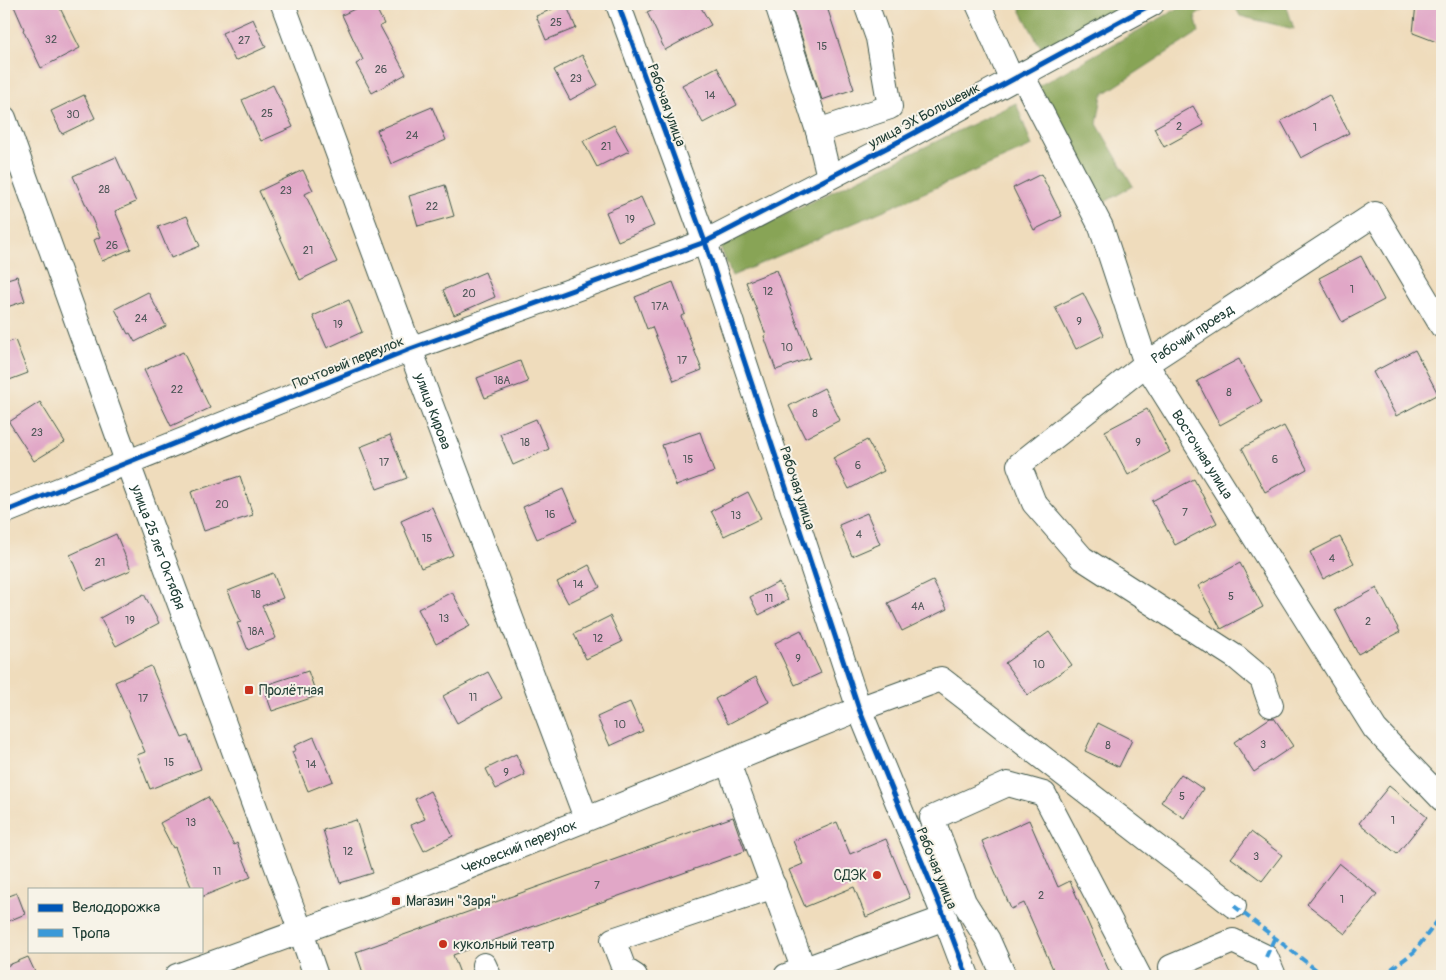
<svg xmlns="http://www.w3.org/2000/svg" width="1446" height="980" viewBox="0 0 1446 980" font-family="Pangolin,sans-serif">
  <rect width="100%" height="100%" fill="#f7f3e8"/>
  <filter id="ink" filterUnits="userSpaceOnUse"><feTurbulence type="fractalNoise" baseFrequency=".02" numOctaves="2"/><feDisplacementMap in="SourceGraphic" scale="10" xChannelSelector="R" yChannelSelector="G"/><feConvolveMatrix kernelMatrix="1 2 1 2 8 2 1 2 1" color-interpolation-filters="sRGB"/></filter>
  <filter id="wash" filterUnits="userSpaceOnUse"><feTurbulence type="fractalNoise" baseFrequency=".0096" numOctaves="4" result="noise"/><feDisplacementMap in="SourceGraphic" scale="20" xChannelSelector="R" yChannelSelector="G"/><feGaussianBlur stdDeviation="1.12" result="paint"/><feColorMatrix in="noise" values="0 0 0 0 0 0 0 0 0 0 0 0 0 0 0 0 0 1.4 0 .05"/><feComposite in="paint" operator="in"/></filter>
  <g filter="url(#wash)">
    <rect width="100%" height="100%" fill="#efdcbc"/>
    <path fill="#88a456" stroke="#547045" d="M1017,4h135l-102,56 -13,-19z
      M1186,4h27l-18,12 4,16 -97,63 -5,29 36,62 -32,18 -66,-116z
      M1234,4h52l8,25 -54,-13z
      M1016,103l16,43 -300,130 -12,-30z"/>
    <g id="blocks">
      <path fill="#e1a7c7" d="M13,4h45l22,44 -39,20 -18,-38 1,-1z
        M365,4h9l10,20 -4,2 26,48 -34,19 -16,-29 7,-4 -21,-45z
        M564,4h2l10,24 -30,12 -10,-24z
        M663,4h36l12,21 -46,25 -18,-38z
        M791,4h35l28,85 -32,11z
        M1416,4h26v40l-29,-11z
        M253,19l13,28 -31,14 -13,-28z
        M582,55l16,30 -28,15 -16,-30z
        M717,67l20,38 -34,18 -21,-38z
        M273,85l20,42 -32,14 -19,-41z
        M84,95l11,23 -33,16 -11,-23z
        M1329,95l20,38 -48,25 -20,-37z
        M1193,106l11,19 -40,22 -10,-19z
        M432,107l14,33 -55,24 -14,-34z
        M614,125l15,26 -32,16 -14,-26z
        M116,157l20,45 -21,9 16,38 -29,12 -8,-21 6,-3 -27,-61z
        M303,170l10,20 -8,4 32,68 -37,18 -41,-89z
        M1041,174l21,42 -28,14 -21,-42z
        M445,185l9,31 -36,10 -9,-30z
        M641,197l13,29 -36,15 -12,-29z
        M187,216l13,30 -29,12 -13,-31z
        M1361,256l23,44 -42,22 -23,-44z
        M777,270l33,88 -34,12 -12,-34 2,-1 -20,-53z
        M485,272l10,25 -41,18 -11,-25z
        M17,276l8,25 -21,7v-28z
        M673,282l12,32 -4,2 21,54 -28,11 -22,-54 -5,2 -12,-32z
        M148,292l18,34 -31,16 -5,-9 -2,1 -13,-25z
        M1083,293l21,42 -28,14 -21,-42z
        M349,300l13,32 -35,16 -14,-32z
        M15,340l13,33 -24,9v-38z
        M1415,350l23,44 -42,22 -23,-44z
        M183,352l27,56 -39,18 -27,-56z
        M1239,359l23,43 -42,23 -23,-44z
        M520,361l8,21 -43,16 -8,-20z
        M824,388l16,32 -35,18 -16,-32z
        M40,402l25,40 -31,19 -25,-39z
        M1147,409l23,43 -42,23 -23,-44z
        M536,419l13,30 -36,16 -13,-31z
        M1284,426l23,43 -42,23 -23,-44z
        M700,432l14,40 -38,14 -14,-41z
        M390,435l17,43 -30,11 -17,-42z
        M867,440l17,31 -35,18 -16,-31z
        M240,476l13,39 -49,16 -13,-39z
        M1194,479l23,44 -42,22 -23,-44z
        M563,489l14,32 -40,18 -14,-32z
        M748,492l13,26 -37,18 -13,-25z
        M432,507l21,48 -32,13 -20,-47z
        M867,513l13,31 -28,12 -13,-31z
        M116,534l15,36 -46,20 -15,-35z
        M1340,537l14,26 -31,16 -13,-27z
        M1240,563l23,44 -42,22 -23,-43z
        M589,565l11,22 -32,16 -11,-21z
        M273,573l10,25 -21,8 14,32 -28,12 -11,-27 4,-1 -13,-31z
        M933,581l14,28 -45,22 -14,-28z
        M779,582l9,18 -29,15 -9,-18z
        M1377,588l23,44 -42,22 -23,-44z
        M452,592l18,34 -34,18 -18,-35z
        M144,594l15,29 -43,23 -16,-28z
        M610,616l12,26 -36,17 -12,-25z
        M801,630l20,43 -26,12 -20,-42z
        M1049,632l23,33 -44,30 -23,-32z
        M151,666l31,72 6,-2 13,33 -51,20 -13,-34 8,-3 -30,-70z
        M308,671l9,25 -45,15 -9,-25z
        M488,672l14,26 -45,25 -14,-27z
        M756,677l13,25 -41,22 -13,-25z
        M630,702l13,29 -33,15 -13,-29z
        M1270,718h4l19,28 -39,26 -20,-30z
        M1098,723l34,17 -13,27 -34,-16z
        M314,737l19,44 -25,10 -16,-39 4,-2 -2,-4z
        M516,754l9,21 -29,14 -10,-20z
        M1181,774l22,15 -19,29 -23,-16z
        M1389,786l38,31 -30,37 -38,-31z
        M430,791l23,45 -29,15 -13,-26 14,-6 -10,-20z
        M208,797l26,48 3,-2 14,34 -50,20v-8h-9l-17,-42 -2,1 -13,-25z
        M733,817l12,34 -292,104 8,21h-97l-8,-24z
        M356,820l17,53 -33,10 -17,-53z
        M1029,820l29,67 12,-6 41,95h-55l-32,-73 -13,6 -29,-68z
        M837,822l13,32 36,-15 24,59 -44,19 -12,-30 -49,20 -16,-37 14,-6 -10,-23z
        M1251,832l31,23 -20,26 -31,-23z
        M1339,863l38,31 -32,40 -38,-30z
        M17,893l8,21 -21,9v-25z
        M28,957l7,15 -9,4h-22v-9z"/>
    </g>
  </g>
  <g filter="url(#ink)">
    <use href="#blocks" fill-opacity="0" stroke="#3e5548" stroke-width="1"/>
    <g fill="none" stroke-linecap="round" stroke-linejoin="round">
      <g stroke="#3e5548" stroke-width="26">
        <g id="minor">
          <path id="s1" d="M283,4l127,345 176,469"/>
          <path d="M618,4l87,238 154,467 86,209 22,58"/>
          <path d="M777,4l41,127 11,46"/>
          <path d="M978,4l34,76"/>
          <path id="s2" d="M1022,75l79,152 45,137 229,365 67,70"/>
          <path id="s3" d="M4,118l123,343 174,471 15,44"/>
          <path d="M818,131l72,-24 -12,-69 -12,-34"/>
          <path d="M4,512l406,-163 295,-107 189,-98 258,-140"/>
          <path id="s4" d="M1271,705l-9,-26 -25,-21 -155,-100 -48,-55 -15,-38 127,-101 229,-150 67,112"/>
          <path d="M728,763l78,213"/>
          <path d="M484,965l5,11"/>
          <path d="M1171,967l62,-26 33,16 8,19"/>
          <path id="s5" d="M177,976l197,-71 485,-196 82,-30 293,227"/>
          <path d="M635,976l-11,-7 -11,-29 161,-54"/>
          <path d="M786,976l159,-58"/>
          <path d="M1004,976l-16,-36 -24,-38 -32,-84 76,-34 36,10 95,182"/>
        </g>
      </g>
      <use href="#minor" stroke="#fff" stroke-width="24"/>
      <path stroke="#3a99d8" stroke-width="4" stroke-dasharray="8 4" stroke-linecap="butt" d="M1234,906l90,70
        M1266,957l8,-18
        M1382,976l32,-24 28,-37"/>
      <g stroke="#f7f3e8" stroke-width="8">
        <path id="cycleway" d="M618,4l87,238 154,467 86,209 22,58
          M4,512l406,-163 295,-107 189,-98 258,-140"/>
      </g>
      <use href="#cycleway" stroke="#0057b8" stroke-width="5"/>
    </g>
  </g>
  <g fill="#c8321e" stroke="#f7f3e8" stroke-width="2">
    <rect x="244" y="685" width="10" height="10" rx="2.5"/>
    <circle cx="877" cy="875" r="5"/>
    <rect x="391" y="896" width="10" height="10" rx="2.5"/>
    <circle cx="443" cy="944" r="5"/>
  </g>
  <g text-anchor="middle" stroke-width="4" stroke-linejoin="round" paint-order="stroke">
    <g font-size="11" fill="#505859">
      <text x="556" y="26">25</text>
      <text x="51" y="43">32</text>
      <text x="244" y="44">27</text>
      <text x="822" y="50">15</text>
      <text x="381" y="73">26</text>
      <text x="576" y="82">23</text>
      <text x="710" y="99">14</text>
      <text x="267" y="117">25</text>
      <text x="73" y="118">30</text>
      <text x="1179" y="130">2</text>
      <text x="1315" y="131">1</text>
      <text x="412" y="139">24</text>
      <text x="606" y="150">21</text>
      <text x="104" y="193">28</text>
      <text x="286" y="194">23</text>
      <text x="432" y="210">22</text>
      <text x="630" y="223">19</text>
      <text x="112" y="249">26</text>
      <text x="308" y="254">21</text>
      <text x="1352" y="293">1</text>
      <text x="768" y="295">12</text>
      <text x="469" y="297">20</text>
      <text x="660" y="310">17А</text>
      <text x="141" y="322">24</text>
      <text x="1079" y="325">9</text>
      <text x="338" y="328">19</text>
      <text x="787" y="351">10</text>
      <text x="682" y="364">17</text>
      <text x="502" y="384">18А</text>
      <text x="177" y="393">22</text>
      <text x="1229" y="396">8</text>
      <text x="815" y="417">8</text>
      <text x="37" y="436">23</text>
      <text x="525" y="446">18</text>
      <text x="1138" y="446">9</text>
      <text x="688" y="463">15</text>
      <text x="1275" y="463">6</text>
      <text x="384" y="466">17</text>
      <text x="858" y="469">6</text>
      <text x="222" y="508">20</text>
      <text x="1185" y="516">7</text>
      <text x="550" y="518">16</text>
      <text x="736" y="519">13</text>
      <text x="859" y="538">4</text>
      <text x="427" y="542">15</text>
      <text x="1332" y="562">4</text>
      <text x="100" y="566">21</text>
      <text x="578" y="588">14</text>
      <text x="256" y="598">18</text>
      <text x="1231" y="600">5</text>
      <text x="769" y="602">11</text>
      <text x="918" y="610">4А</text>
      <text x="444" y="622">13</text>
      <text x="130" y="624">19</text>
      <text x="1368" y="625">2</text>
      <text x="256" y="635">18А</text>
      <text x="598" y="642">12</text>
      <text x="798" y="662">9</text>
      <text x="1039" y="668">10</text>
      <text x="473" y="701">11</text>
      <text x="143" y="702">17</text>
      <text x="620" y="728">10</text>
      <text x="1263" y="748">3</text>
      <text x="1108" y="749">8</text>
      <text x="169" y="766">15</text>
      <text x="311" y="768">14</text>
      <text x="506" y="776">9</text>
      <text x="1182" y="800">5</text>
      <text x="1393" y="824">1</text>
      <text x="191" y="826">13</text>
      <text x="348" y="855">12</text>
      <text x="1256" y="860">3</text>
      <text x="217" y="875">11</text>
      <text x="597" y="889">7</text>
      <text x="1041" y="899">2</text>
      <text x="1342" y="903">1</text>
    </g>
    <g font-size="14" fill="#1f3d34" stroke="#f7f3e8">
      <text transform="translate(667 105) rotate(70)" y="5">Рабочая улица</text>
      <text transform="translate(924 115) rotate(-28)" y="5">улица ЭХ Большевик</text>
      <text dy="5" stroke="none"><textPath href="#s4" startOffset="576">Рабочий проезд</textPath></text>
      <text transform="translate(348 362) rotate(-22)" y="5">Почтовый переулок</text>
      <text dy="5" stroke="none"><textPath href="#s1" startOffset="434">улица Кирова</textPath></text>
      <text dy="5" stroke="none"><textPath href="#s2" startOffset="422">Восточная улица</textPath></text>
      <text transform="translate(798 488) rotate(72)" y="5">Рабочая улица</text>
      <text dy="5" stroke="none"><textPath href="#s3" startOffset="456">улица 25 лет Октября</textPath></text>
      <text dy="5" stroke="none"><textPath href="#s5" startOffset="366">Чеховский переулок</textPath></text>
      <text transform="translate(937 868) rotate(68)" y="5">Рабочая улица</text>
    </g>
    <g font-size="14" fill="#1f3d34" stroke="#f7f3e8" text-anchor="start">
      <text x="259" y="695">Пролётная</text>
      <text x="867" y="880" text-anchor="end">СДЭК</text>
      <text x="406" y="906">Магазин "Заря"</text>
      <text x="453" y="949">кукольный театр</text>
    </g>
  </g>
  <rect width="1446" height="980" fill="none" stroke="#f7f3e8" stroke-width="20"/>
  <rect x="28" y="888" width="175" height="65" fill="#f7f3e8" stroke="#a1aaa0"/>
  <rect x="38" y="904" width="25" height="8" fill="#0057b8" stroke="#a1aaa0"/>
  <text x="72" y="912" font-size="15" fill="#1f3d34">Велодорожка</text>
  <rect x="38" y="929" width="25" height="8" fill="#3a99d8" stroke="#a1aaa0"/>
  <text x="72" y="938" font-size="15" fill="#1f3d34">Тропа</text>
</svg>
